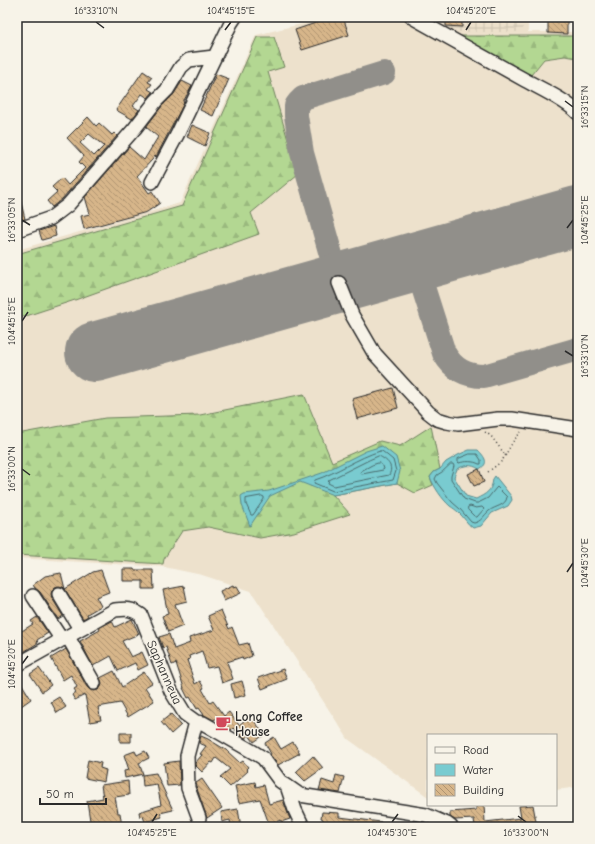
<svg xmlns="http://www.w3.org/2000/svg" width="595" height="844" viewBox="0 0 595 844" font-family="'Comic Neue',sans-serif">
  <defs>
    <pattern id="industrial-grid" width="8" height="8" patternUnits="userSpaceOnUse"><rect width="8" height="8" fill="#ede1cc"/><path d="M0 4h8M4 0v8" fill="none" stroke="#cbc1af"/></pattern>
    <pattern id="forest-firs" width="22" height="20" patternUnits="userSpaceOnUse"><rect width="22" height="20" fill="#b3d792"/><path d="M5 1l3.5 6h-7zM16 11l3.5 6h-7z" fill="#9ab97e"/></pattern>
    <pattern id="building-back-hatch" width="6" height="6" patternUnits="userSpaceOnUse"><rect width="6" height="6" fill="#d7b68a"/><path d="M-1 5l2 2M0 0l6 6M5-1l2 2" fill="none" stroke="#af9471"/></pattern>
  </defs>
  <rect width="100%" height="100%" fill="#f7f3e8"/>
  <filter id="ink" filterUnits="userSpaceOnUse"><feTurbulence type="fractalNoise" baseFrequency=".025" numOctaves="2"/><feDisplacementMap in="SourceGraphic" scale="8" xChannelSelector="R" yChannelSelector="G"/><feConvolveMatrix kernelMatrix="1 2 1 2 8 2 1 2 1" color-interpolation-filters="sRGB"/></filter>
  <g filter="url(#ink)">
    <path fill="#ede1cc" d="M330,17h198v15h50v755l-22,3v-55h-128v62l-80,-58 -97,-148 -49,-16 -38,-8 -147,-9v-308l163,-47 76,-168z
      M199,818l5,9h-43l7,-2z"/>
    <path fill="url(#industrial-grid)" d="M445,17h78v15h-78z"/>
    <path fill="url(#forest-firs)" stroke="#6f815e" d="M456,36h122v22l-13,-2 -21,3 -13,16z
      M257,37h17l10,30 -16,5 30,102 -47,39 8,21 -184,66 -58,19v-65l165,-48z
      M304,394l28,68 48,-21 20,5 31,-20 9,43 -6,3 -4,5 3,8 -18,8 -18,-10 -64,12 17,19 -56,18 -34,6 -52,-11 -26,4 -18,28 -1,5 -146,-9v-121l88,-16 95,-3z"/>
    <path fill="#79cbd0" stroke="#5a8b8e" d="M382,446l14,11 4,14 -3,12 -64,12 -33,-13 -30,14 -20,30 -8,-21 -1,-9 3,-2 25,-3 53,-18 44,-22z
      M469,450h9c7,7 12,14 1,19 -7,-5 -15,-4 -22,0l-3,8 12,19 10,3c10,-5 16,-8 17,-20l2,-3 16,20 1,4 -4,6 -16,7 -11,13 -8,2c-6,-4 -9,-11 -15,-16 -2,-2 -5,-4 -8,-6 -8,-7 -16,-19 -20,-29l4,-5 6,-3 6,-7 12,-7z"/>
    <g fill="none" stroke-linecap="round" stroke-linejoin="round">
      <path stroke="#4a6b6d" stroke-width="1" d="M380,451h2l11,9 3,11 -3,9 -60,11 -19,-8 1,-3c22,-7 42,-22 65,-29z
        M470,454h7l4,6v4h-2c-5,-3 -14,-3 -20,-1l-1,-1v-3z
        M379,456c8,4 15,10 10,19l-55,11 -6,-3 1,-3 40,-20z
        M379,463l4,3 1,3 -1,1 -21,4 -2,-1 1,-2 11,-6z
        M451,464h2l1,2 -3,10v3l13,20 11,4h3l10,-5 8,-10 1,-1 10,10c-1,9 -12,9 -18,14 -5,4 -8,11 -15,12l-3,-1 -11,-13 -8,-7 -15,-19 -2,-4 2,-4 5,-3z
        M262,496l2,1v2l-11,16h-2l-5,-11v-5z
        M468,507l2,-1 6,2 6,-1 2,2 -7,8h-2l-7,-7z"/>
      <path stroke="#918f8a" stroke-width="24" d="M415,262l29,91c9,16 22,23 40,23l94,-27
        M339,283l-37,-130 -6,-37v-10l3,-4 4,-4 81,-25"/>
      <path stroke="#918f8a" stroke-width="60" d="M95,352l483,-136"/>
    </g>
    <path fill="url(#building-back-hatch)" stroke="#2b2b2b" fill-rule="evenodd" d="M333,17h10l6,18 -47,15 -7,-20z
      M446,17h16v10l-16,-1z
      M548,20l19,1v13l-19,-1z
      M143,71l9,6 -4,5 4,2 -4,5 5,3 -5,6 -6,-4 -9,12 6,4 -7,9 -16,-9z
      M216,74l13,5 -16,37 -13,-6z
      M182,81l10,5 -9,16 1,1 -28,54 -1,-1 -3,4 -15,16 12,17 3,-2 8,12 -13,9 -63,17 -3,-13 9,-2 -5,-17 44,-50 15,13 14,-23 -12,-10 16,-21 12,-12z
      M88,117l8,9 3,-3 13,12 2,-2 3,3 -55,63 -10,8 -5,-6 10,-9 -5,-5 10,-9 6,7 17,-17 -6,-6 5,-6 -17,-18zM89,134l15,12 -10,10 -14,-13z
      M192,125l18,8 -5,13 -18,-9z
      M17,198h3l5,21 -8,3z
      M54,226l2,10 -14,4 -3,-9z
      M393,388l5,20 -41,11 -5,-20z
      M479,469l5,13 -10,4 -6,-12z
      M123,569h11v1h19l1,19h-11v-8h-20z
      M101,570l8,22 -13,5 5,9 -14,8 1,2 -5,3 -18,-30 28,-17z
      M61,573l4,16 -2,-2 -4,-1 -4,1 -3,3 -1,4 1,4 11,18 -5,3 -18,-27 -5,-4 -2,-3 12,-9z
      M233,585l1,2 3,-1 4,7 -17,8 -4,-10z
      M184,586l3,15 -12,3 8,22 -15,6 -6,-16 6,-2 -5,-24z
      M221,610l8,19 3,-2 7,18 9,-2 4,13 -9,4 -1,-3 -15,5 6,17 -11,4 -5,-17 -10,2 -5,-17 -13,5 1,3 -3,1 8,24 5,-3 4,7 -2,1 8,14 3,-2 11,15 5,-4 10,13 11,-9 6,7 8,12 -10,7 -8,-11 -1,1 3,4 -3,2 -6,-4 -6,-6 -2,2 -8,-5 -6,-7 -3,2 -10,-5 -5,-7 -2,1 -7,-12 -2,1 -5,-10h1l-8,-25 -4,2 -6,-18 -3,1 -4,-11 10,-3 5,15 16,-6 -1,-5 25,-8 -6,-14z
      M37,617l11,16 -11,7 1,3 -21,13v-22l16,-10 -2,-3z
      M132,619l7,15 -17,7 9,16 11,-5 6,13 -10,5 -3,-7 -17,8 -7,-15 -18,10 -13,-25 20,-11 -1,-2 13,-7 3,6z
      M66,649l21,38 3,3 4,1 4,-1 3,-3 1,-4 -2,-5 14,-7 8,16 22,-15 8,11 -7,4 9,14 -26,16 -8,-14 -22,4 3,13 -11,2 -5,-27 -10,5 -3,-5 4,-3 -2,-3 3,-2 -6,-12 -8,5 -12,-22z
      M39,668l12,17 -9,7 -12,-18z
      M283,669l4,10 -25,10 -4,-11z
      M17,676l14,23 -14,10z
      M242,681l4,14 -12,3 -3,-14z
      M59,697l7,10 -9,6 -6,-11z
      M171,714l10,11 -10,9 -10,-12z
      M120,733h11v9h-11z
      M201,736l7,3 18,11 14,13 3,-2 5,6 -2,2 2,2 -18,16 -10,-10 10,-8 -14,-11 -3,5 -2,-1 -9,10 -7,-7v-2l7,-8 -2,-1 6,-8 -7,-3z
      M274,737l7,12 12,-7 7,11 -22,12 -8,-10 1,-1 -6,-11z
      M135,751l2,4 8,-4 4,7 -10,5 4,11 -18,4 -1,-7 5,-1 -5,-15z
      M313,756l10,12 -18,13 -9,-9z
      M88,760l13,3 -1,5 6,2 -2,12 -19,-4z
      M179,761l1,24 -13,1 -3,-23z
      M156,773l17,37 -13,3 2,4 -17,5 -2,-6 -3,1 -1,-5 22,-7 -4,-21 -14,2 -1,-11z
      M336,775l8,2 -4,16 -21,-3 3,-10 12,4z
      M202,779l20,29 -15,10 -11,-32v-3z
      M128,781l1,14 -14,2 3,16h2l2,14h-31l-4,-26 16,-3 -2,-13z
      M255,782l1,5 8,-2 5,19 14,-4 7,19 -9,3v-2l-12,4 -9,-25 -21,4 -4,-17z
      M476,805h8l1,17 36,-4 -2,-12 14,-1 4,22h-62l-1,-8 -19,1 -5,-3v-5l26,-2z
      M238,809l3,18h-10l-1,-7 -8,2 -1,-10z
      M322,812l17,1v4l42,5 -1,5h-58l1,-8 -2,-1z"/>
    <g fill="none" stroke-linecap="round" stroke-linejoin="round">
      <g stroke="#2b2b2b" stroke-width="16">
        <path id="minor" d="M412,17c37,21 74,41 111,62 16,9 43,21 55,34
          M152,182l25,-47 54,-112 4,-6
          M17,230l34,-12 17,-13 67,-77 21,-27 11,-11 14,-23 8,-7 25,-3
          M339,283l13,32 22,38 54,59 9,7 10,3 11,2 40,-5h14l66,10
          M59,594l21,35
          M33,596l29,44
          M68,637l26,46
          M17,665l98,-55c11,-1 16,-2 26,5l30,76 14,23 11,8 7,1 52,30 8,5 17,23 20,14 126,20 21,9 4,3
          M196,722l-9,34 1,32 11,30
          M287,786l8,24 8,17"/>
      </g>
      <path stroke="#2b2b2b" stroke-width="1.5" stroke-dasharray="1 3" stroke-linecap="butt" d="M485,432l6,4 15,20
        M488,472l14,-11 12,-21 7,-8"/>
      <use href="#minor" stroke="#f7f3e8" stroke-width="13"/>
    </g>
  </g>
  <path fill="none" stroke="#2b2b2b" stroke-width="1.5" d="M96,22l8,6M225,30l6,-8M466,30l5,-8M565,101l8,6M22,220l8,5M567,228l6,-8M22,321l6,-9M565,351l8,5M22,469l8,6M567,572l6,-9M22,664l6,-8M518,816l8,6M152,822l5,-8M392,822l6,-8"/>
  <defs>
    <g id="cafe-bare" transform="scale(1.2)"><path d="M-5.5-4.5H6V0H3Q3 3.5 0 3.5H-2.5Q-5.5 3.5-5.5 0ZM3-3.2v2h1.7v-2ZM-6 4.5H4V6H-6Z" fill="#d1495b" stroke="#f7f3e8" stroke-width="2.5" paint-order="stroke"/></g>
  </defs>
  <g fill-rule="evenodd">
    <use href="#cafe-bare" x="223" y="723"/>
  </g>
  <g text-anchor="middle" stroke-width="3" stroke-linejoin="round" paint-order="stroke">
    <g font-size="13" fill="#2b2b2b" stroke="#f7f3e8">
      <text transform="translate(165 672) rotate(66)" y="5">Saphanneua</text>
    </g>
    <g font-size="13" font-weight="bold" fill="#2b2b2b" stroke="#f7f3e8" text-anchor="start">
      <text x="235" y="721">Long Coffee<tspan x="235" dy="15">House</tspan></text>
    </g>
  </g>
  <rect width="595" height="844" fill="none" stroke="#f7f3e8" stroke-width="44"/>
  <rect x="427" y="734" width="130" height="72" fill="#f7f3e8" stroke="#a5a39c"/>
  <rect x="435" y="747" width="20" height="6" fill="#f7f3e8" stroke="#a5a39c"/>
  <text x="463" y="754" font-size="12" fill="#2b2b2b">Road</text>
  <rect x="435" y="764" width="20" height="12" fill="#79cbd0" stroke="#a5a39c"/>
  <text x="463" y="774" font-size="12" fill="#2b2b2b">Water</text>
  <rect x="435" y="784" width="20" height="12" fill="url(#building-back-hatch)" stroke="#a5a39c"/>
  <text x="463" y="794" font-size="12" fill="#2b2b2b">Building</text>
  <path d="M40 798v6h66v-6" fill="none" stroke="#2b2b2b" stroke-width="2"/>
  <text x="46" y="798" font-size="12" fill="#2b2b2b" stroke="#f7f3e8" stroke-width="3" paint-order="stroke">50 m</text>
  <rect x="22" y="22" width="551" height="800" fill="none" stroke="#2b2b2b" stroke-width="1.5"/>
  <g font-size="10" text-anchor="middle" fill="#2b2b2b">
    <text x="96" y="14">16°33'10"N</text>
    <text x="231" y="14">104°45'15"E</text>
    <text x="471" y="14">104°45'20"E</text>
    <text transform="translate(584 107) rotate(-90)" y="4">16°33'15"N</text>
    <text transform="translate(11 220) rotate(-90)" y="4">16°33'05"N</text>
    <text transform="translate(584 220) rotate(-90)" y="4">104°45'25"E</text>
    <text transform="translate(11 321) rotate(-90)" y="4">104°45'15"E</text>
    <text transform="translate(584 356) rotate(-90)" y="4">16°33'10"N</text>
    <text transform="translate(11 469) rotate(-90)" y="4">16°33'00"N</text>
    <text transform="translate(584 563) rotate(-90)" y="4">104°45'30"E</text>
    <text transform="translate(11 664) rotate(-90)" y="4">104°45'20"E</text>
    <text x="152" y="836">104°45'25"E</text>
    <text x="392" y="836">104°45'30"E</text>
    <text x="526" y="836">16°33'00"N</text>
  </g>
</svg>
